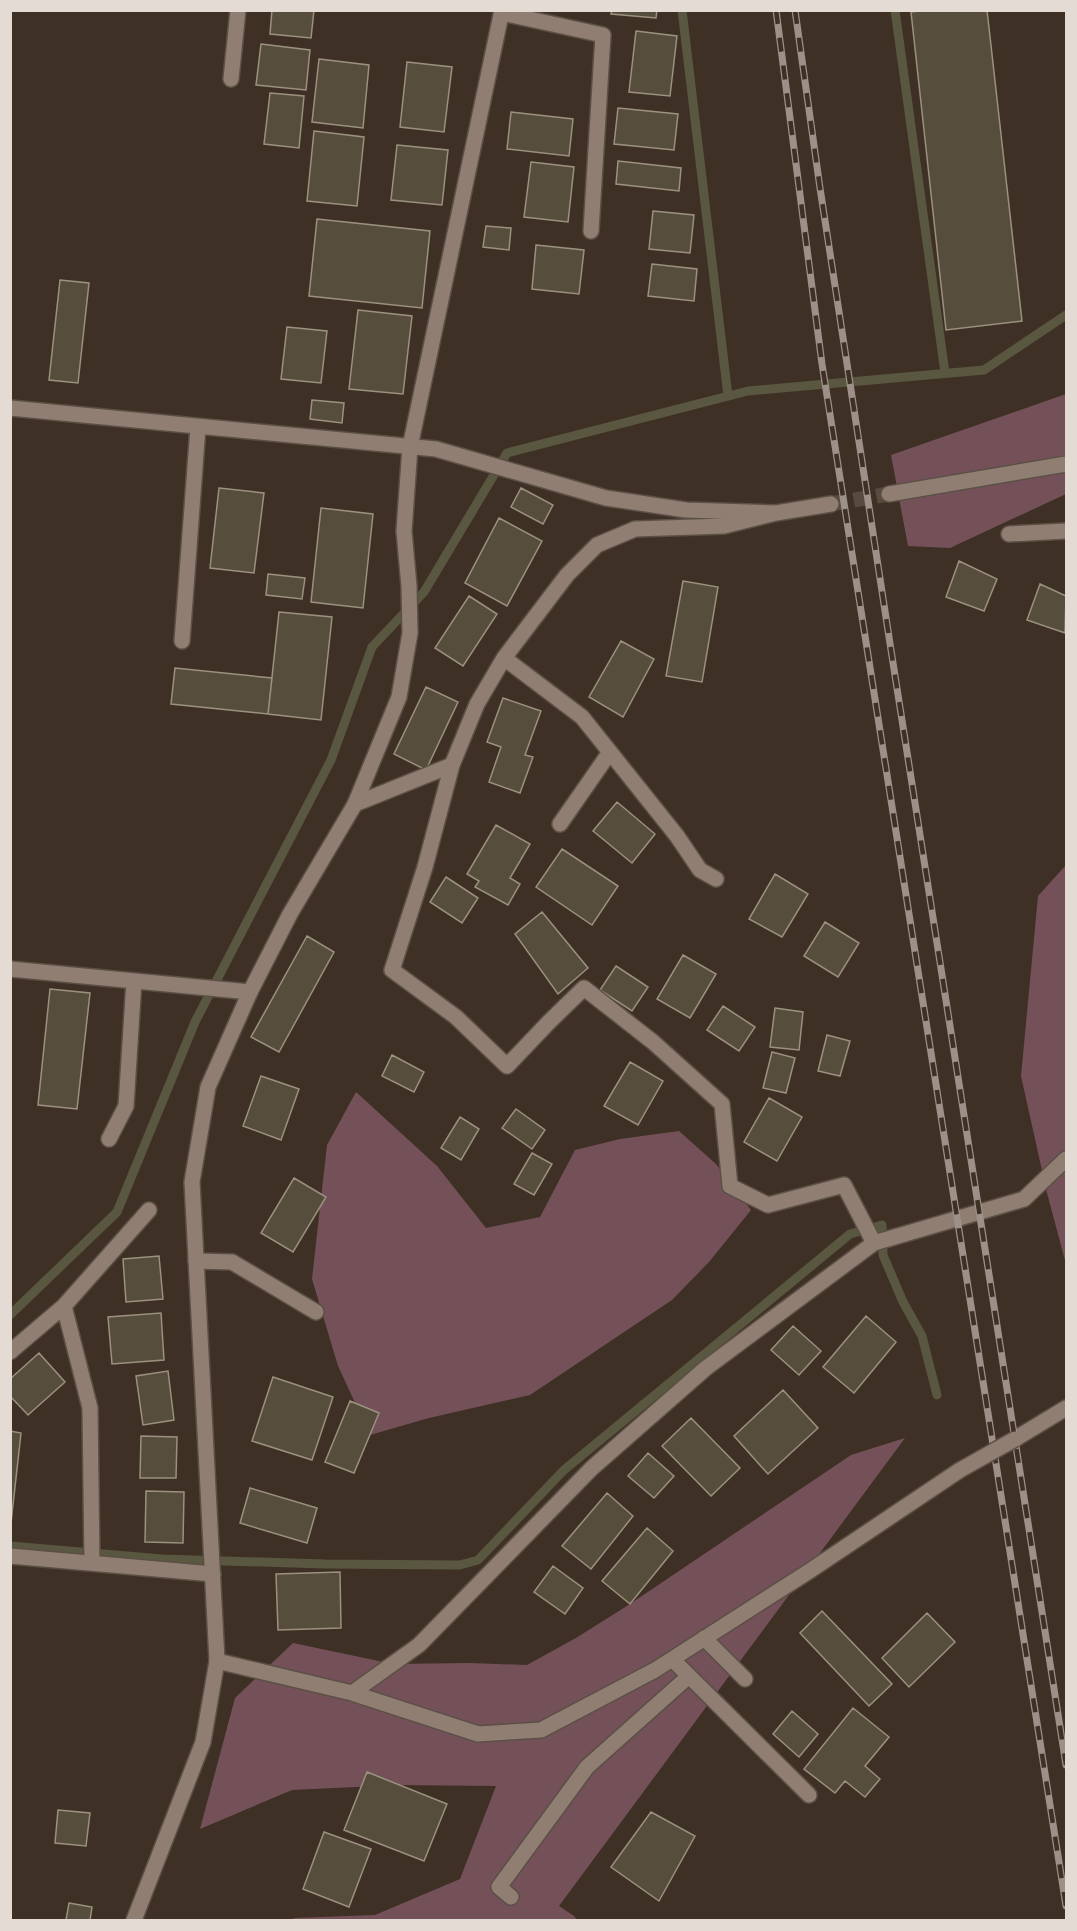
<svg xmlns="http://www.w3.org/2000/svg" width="1077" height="1931" viewBox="0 0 1077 1931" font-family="Signika,sans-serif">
  <rect width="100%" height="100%" fill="#3f3025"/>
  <path fill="#745159" d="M1066,394v100l-116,54 -42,-2 -17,-91z
    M1066,865v399l-19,-71 -26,-117 17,-180z
    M356,1092l81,74 49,62 54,-11 35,-67 45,-11 59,-8 37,33 35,46 -42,52 -37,38 -142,95 -101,23 -59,17 -32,-69 -26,-87 15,-134z
    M905,1438l-346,468 15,10 3,4h-287l5,-2 80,-3 85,-36 36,-93 -98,-1 -106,5 -92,39 35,-131 58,-55 100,21 76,-1 58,2 49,-27 54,-34 221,-149z"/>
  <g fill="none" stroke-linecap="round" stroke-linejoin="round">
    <path stroke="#5a5741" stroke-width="9" d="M682,10l46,386
      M895,10l50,363
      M10,1315l107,-103 78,-190 136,-262 41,-113 52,-55 83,-139 241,-62 236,-21 82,-55
      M10,1546l152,13 163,5 135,1 18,-5 86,-90 286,-236 32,-9 1,30 20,47 19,34 15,59"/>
  </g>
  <path fill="#564d3d" stroke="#9b917f" stroke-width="1.5" d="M272,10h42l-3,28 -41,-4z
    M612,10h45l-1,8 -45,-4z
    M927,10h60l35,311 -76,9 -35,-318z
    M636,31l41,5 -7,60 -41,-4z
    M261,44l49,6 -4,40 -50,-5z
    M319,59l50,6 -6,63 -51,-6z
    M407,62l45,5 -8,65 -44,-5z
    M270,93l34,3 -5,52 -35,-4z
    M618,108l60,6 -4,36 -60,-6z
    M511,112l62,7 -4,37 -62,-7z
    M314,131l50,6 -7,69 -50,-5z
    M397,145l51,5 -6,55 -51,-5z
    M618,161l63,7 -2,23 -63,-7z
    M531,162l43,5 -6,55 -44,-5z
    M653,211l41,4 -4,38 -41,-4z
    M317,219l113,12 -8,77 -113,-12z
    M486,226l25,2 -2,22 -26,-3z
    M536,245l48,5 -5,44 -47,-5z
    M652,264l45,5 -3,32 -46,-5z
    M60,280l29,3 -11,100 -29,-3z
    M358,310l54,6 -9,78 -54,-5z
    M287,327l40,4 -6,52 -40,-4z
    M312,400l32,3 -2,20 -32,-4z
    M219,488l45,5 -10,80 -44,-5z
    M521,488l32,17 -10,19 -32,-17z
    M321,508l52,6 -10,94 -52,-6z
    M499,518l43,23 -35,65 -42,-23z
    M959,561l38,18 -13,32 -38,-14z
    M268,574l37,4 -3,21 -36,-4z
    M683,581l35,6 -16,95 -36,-6z
    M1040,584l26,12 -1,37 -38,-13z
    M469,596l28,18 -34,52 -28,-18z
    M279,612l53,5 -11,103 -53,-6z
    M621,641l33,18 -31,58 -34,-20z
    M175,668l97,10 -4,36 -97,-10z
    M426,687l32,15 -32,68 -32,-16z
    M503,698l38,13 -16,44 8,2 -13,36 -31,-11 12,-35 -14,-5z
    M617,802l38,32 -23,29 -39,-32z
    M496,825l34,19 -20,34 10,6 -12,21 -33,-18 4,-6 -12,-7z
    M562,849l56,37 -26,39 -56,-38z
    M775,874l33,20 -26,43 -33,-18z
    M446,877l32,21 -16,25 -32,-21z
    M542,912l46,56 -30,26 -43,-60z
    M825,922l34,21 -21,34 -34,-21z
    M307,936l27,16 -55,100 -28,-15z
    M683,955l33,19 -26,44 -33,-19z
    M616,966l32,21 -16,24 -32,-21z
    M50,989l40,4 -13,116 -39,-4z
    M723,1006l32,21 -16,24 -32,-21z
    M775,1008l28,4 -4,38 -29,-3z
    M827,1035l23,6 -10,35 -22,-5z
    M772,1052l23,6 -9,35 -23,-5z
    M392,1055l32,17 -10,20 -32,-16z
    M630,1062l33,19 -25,44 -34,-19z
    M261,1076l38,13 -18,51 -38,-14z
    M769,1098l33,19 -25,44 -33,-19z
    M516,1109l29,21 -13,19 -30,-21z
    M460,1117l19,12 -18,31 -20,-12z
    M532,1153l20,11 -18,31 -20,-11z
    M294,1178l32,19 -33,55 -32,-19z
    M159,1256l4,43 -37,3 -3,-43z
    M161,1313l3,47 -52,4 -4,-47z
    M866,1316l30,26 -42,51 -31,-26z
    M793,1326l28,25 -22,24 -28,-25z
    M39,1353l26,29 -37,33 -18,-19v-17z
    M168,1371l6,49 -31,5 -7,-49z
    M273,1377l60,20 -21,63 -60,-19z
    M783,1390l35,38 -50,46 -34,-38z
    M350,1401l29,12 -25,60 -29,-11z
    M691,1418l49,50 -29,28 -49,-50z
    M10,1431l11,2 -10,90h-1z
    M141,1436l36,1 -1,41h-36z
    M648,1453l26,23 -20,22 -26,-22z
    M250,1488l67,20 -10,35 -67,-20z
    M146,1491l38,1 -1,51 -38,-1z
    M607,1493l26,23 -42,53 -29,-23z
    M647,1528l26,23 -43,53 -28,-23z
    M553,1566l30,22 -18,26 -31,-22z
    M340,1572l1,56 -63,2 -2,-56z
    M822,1611l70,73 -23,22 -69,-73z
    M927,1613l28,29 -46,45 -27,-29z
    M853,1708l36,29 -24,29 15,13 -15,18 -20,-16 -10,12 -31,-24z
    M792,1711l26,23 -19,23 -26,-23z
    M367,1772l80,32 -23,57 -80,-31z
    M58,1810l32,3 -4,33 -31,-3z
    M651,1812l44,24 -36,65 -48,-34z
    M324,1832l47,17 -22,58 -46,-18z
    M69,1903l23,4 -2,13h-24z"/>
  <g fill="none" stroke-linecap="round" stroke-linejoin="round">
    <path stroke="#584a3f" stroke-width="15" stroke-dasharray="15 8" stroke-linecap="butt" d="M831,504l58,-10"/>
    <g stroke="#5b4f46" stroke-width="18">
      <path id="minor" d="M502,13l101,22 -12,196
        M231,79l7,-69
        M10,408l426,41 170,49 80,12 90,3
        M889,494l177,-30
        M1009,534l57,-3
        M182,641l16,-214
        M504,658l78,59 95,119 23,34 16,9
        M452,765l-27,102 -33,103 64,47 51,49 42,-44 35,-34 69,54 69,62 8,82 38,19 76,-20 30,58
        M355,804l97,-39 25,-61 27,-46 63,-83 30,-30 38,-16 89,-3 52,-13 55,-9
        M560,824l50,-72
        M10,969l240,23
        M109,1139l17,-33 8,-125
        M196,1261l36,1 84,50
        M10,1352l54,-46
        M1015,1439l51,-31
        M10,1556l203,18
        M92,1563l-2,-155 -26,-102 85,-96
        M704,1638l41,41
        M672,1659l137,136
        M217,1661l135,32 126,41 63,-4 114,-60 153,-98 152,-102
        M352,1693l67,-48 173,-177 114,-100 168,-125 150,-44 42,-40
        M511,1897l-12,-10 88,-120 102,-91"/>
    </g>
    <g stroke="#5b4f46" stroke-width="18">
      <path id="tertiary" d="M134,1920l69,-178 14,-81 -25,-479 16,-95 42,-95 40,-78 65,-110 44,-107 11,-64 -1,-47 -5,-55 6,-84 92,-437"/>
    </g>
    <use href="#minor" stroke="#8f7e71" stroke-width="15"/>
    <use href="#tertiary" stroke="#8f7e71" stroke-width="15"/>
    <g stroke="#9c9088" stroke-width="7">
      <path id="rail" d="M776,10l46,354 244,1542
        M795,10l25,178 71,462 175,1115"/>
    </g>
    <use href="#rail" stroke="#3f3025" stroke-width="4.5" stroke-dasharray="14" stroke-linecap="butt"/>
    <g stroke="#5b4f46" stroke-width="18" stroke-linecap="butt">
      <path id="minor-bridge" d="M960,1470l55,-31"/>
    </g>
    <use href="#minor-bridge" stroke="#8f7e71" stroke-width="15"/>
  </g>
  <rect width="1077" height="1931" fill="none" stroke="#e5dbd5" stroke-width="24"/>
</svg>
